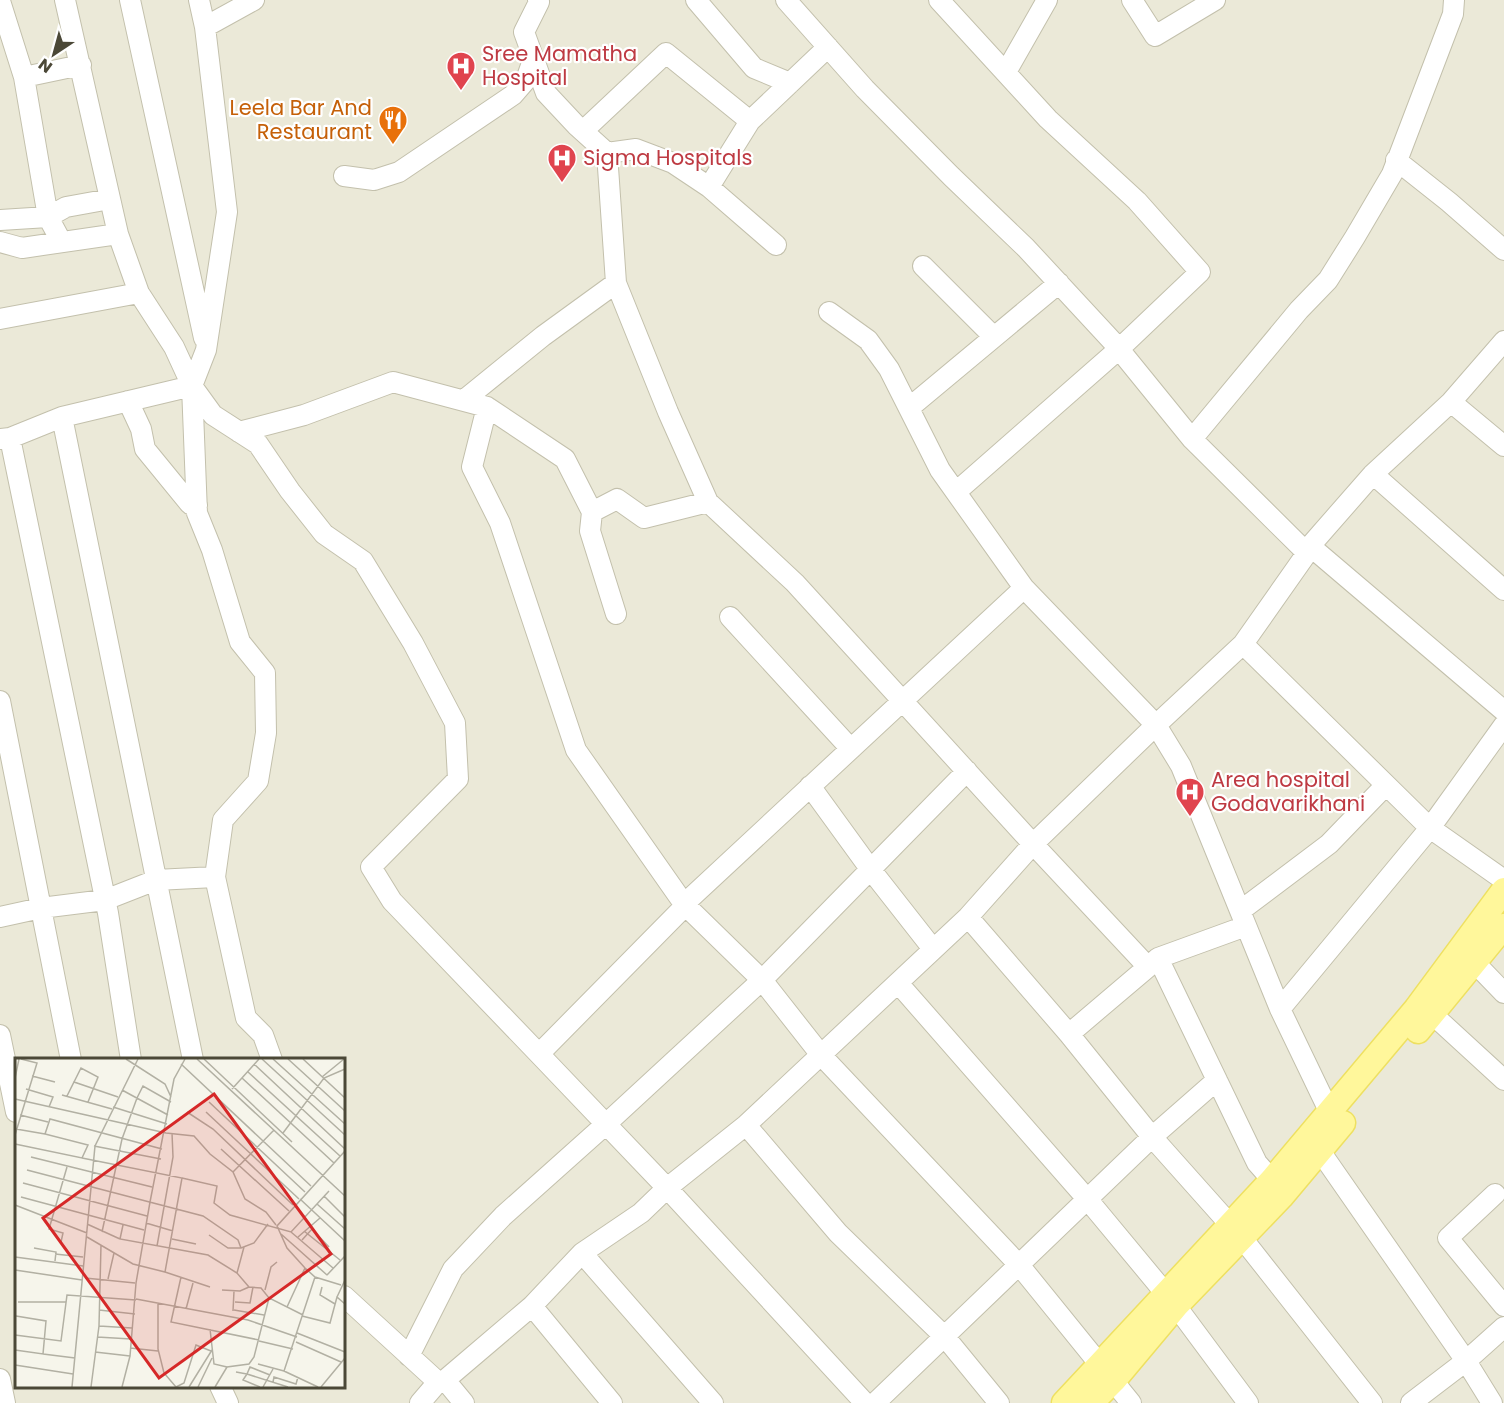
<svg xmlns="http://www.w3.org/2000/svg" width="1504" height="1403" viewBox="0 0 1504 1403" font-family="Poppins,sans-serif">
  <rect width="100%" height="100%" fill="#f6f5eb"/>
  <path fill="#ebe9d8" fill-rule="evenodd" d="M0,0h1504v1403h-1504zM16,1060h328v326h-328z"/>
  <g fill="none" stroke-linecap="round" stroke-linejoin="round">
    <g stroke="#c3c0ac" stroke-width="22">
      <path id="minor" d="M65,0l53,234 21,59
        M130,0l74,338
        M538,0l1,2 -15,30 22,61 30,32 31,28 9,130 52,129 40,90 87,81 238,261 115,123 -79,67
        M696,0l58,68 36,15
        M786,0l79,89 86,87 75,72 88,95 78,96 115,114
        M939,0l109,119 89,82 63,71 -81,77 -163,143
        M1132,0l23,36 60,-36
        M0,1l24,76 24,140 13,24
        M205,27l49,-27
        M1006,72l41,-72
        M24,77l57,-12
        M583,131l83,-78 84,68
        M607,153l29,-4 37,14 36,24 67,58
        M1396,160l53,42 55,48
        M344,176l30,4 25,-8 114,-77 13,-15 7,-20
        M709,187l41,-66 78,-74
        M0,220l48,-3 18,-10 44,-8
        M0,242l22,6 96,-14
        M923,266l71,71
        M829,312l39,28 21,29 51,101 84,118
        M0,319l139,-26 35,54 18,39 21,29 45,29 32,47 34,43 39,27 50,82 42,80 3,56 -87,88 21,34 147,153
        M192,386l5,127 15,37 28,92 25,31 1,60 -8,48 -35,39 -8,57 31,141 17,17 9,25
        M464,400l79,-64 73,-53
        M128,401l13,28 4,20 45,55 7,1
        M1451,402l53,44
        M487,407l-15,60 28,56 76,227 108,154 78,76 59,75 199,211 111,137
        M909,408l150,-125
        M62,417l131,643
        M239,432l65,-17 89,-33 94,25 78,52 27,53 -2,19 26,83
        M10,438l98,475 23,147
        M0,439l10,-1 52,-21 130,-31 14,-36 21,-138 -22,-185 -6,-27
        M1192,439l107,-129 29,-30 27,-43 37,-63 61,-160 1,-14
        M1373,474l131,116
        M592,512l25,-13 27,19 64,-16
        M1310,546l194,165
        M730,617l121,132
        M1243,644l187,184 74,52
        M0,701l71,359
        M810,786l61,84 62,79
        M1240,911l89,-67 56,-58
        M0,917l41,-9 64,-8 51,-20 59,-3
        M968,917l101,117 83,103 90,101 130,165
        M1158,958l88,-32
        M1475,963l29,30
        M1148,967l10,-9 99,205 15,17 7,13
        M898,983l190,217 88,106 72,97
        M1280,1009l150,-181 74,-103
        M1432,1014l72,66
        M0,1035l16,77
        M746,1125l92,108 107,104 54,66
        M1313,1141l153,220 26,42
        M1495,1194l-47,44 56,68
        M582,1253l131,150
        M344,1296l94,86
        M532,1306l80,97
        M409,1356l44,-87 50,-53 103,-92 156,-144 205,-209
        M0,1379l5,24
        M445,1380l19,23
        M220,1386l8,17
        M420,1403l18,-21 7,-2 87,-74 50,-53 59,-40 26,-25 79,-63 222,-208 65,-73 123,-119 87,-81 64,-91 3,-7 63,-72 78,-72 53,-61
        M865,1403l-198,-215 -128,-134 144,-146 1,-4 340,-316 132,137 25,41 99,243 50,104
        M875,1403l277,-266 65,-57
        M1411,1403l55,-42 38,-34"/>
    </g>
    <g stroke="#eee061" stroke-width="27">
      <path id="major" d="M1418,1031l86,-105
        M1064,1403l208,-223 144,-171 88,-119
        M1091,1403l23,-23 62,-74 105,-109 62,-74"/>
    </g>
    <use href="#minor" stroke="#fff" stroke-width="20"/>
    <use href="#major" stroke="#fff79b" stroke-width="24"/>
  </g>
  <defs>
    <g id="hospital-pin" transform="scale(1.5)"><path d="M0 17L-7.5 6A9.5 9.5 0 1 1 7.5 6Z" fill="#e0444e" stroke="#fff"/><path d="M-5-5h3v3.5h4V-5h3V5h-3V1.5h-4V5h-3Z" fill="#fff"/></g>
    <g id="restaurant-pin" transform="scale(1.5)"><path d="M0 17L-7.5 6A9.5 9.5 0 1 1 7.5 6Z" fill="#e8710a" stroke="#fff"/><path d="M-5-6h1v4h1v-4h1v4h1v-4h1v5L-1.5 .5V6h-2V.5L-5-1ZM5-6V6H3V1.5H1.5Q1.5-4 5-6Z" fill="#fff"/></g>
  </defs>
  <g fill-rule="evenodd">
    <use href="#hospital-pin" x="461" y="66"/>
    <use href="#restaurant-pin" x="393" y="120"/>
    <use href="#hospital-pin" x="562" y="158"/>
    <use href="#hospital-pin" x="1190" y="792"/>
  </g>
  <g text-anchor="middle" stroke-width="4.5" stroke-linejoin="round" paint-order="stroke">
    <g font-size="21" fill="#be3a42" stroke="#fff" text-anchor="start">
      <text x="482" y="61">Sree Mamatha<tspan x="482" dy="24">Hospital</tspan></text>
      <text x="583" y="165">Sigma Hospitals</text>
      <text x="1211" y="787">Area hospital<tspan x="1211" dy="24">Godavarikhani</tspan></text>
    </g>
    <g font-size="21" fill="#c56008" stroke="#fff" text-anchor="end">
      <text x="372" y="115">Leela Bar And<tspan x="372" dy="24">Restaurant</tspan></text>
    </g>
  </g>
  <g transform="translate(15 1058)">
    <rect width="330" height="330" fill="#f6f5eb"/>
    <path fill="none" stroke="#b2b0a3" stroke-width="1.5" d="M111,1l39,25 6,13M182,1l148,137M189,1l88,83M247,1l83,76M258,1l72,65M273,1l57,52M288,1l42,39M166,6l130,122M239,6l91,85M233,14l92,84M17,18l23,6M307,19l22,-18M0,20l4,-19M227,20l92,85M59,24l7,-14 17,9 -10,25M11,31l27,8 -4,10M217,31l27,-30M107,32l46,25M47,37l50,14M52,38l7,-14 44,15M0,41l151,34M194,44l96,90M98,49l54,17M172,54l26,17 80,76M191,54l93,87M5,57l28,7M1,71l29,5M151,75l28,3 16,18 23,18 12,27 21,13 10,13M268,75l41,-55 21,-9M0,77l22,-72 -16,-4M0,86l67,14 6,-13 -43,-11 5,-15 112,30M79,88l67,13M206,91l68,62M16,99l121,30M67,100l100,20 -17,94 -32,-8 -46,-27M12,112l176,46 35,24 3,8M218,114l41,-42M167,120l35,8 -3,17 16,12 61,17 38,-41M8,125l124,33M309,138l21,21M6,139l123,33M285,141l45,42M302,146l28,25M0,147l72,28M131,165l27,8M72,166l33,15M108,167l-3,14 88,16 29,18 12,14 12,1 8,10 34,17M289,173l36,29M87,174l20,-93 15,-41 6,-12 28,16M276,174l42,36M266,176l46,41M194,177l19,13h13l13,-5 14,-19M283,179l22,-19M157,181l24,5M287,182l10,-11 17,18M46,184l2,-9 -14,-4 18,-62M142,188l16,-89 -1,-24M19,190l22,4 -1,9M40,196l28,3M0,199l68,9M0,212l67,10M150,214l45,15M222,215l7,-26M312,217l18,-19M166,219l-10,45 88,18M300,219l-31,94 34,16M70,220l50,5M93,221l6,-26M330,222l-8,17 8,7M326,227l-26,-8 -10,-9 -18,-20 -10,-22 68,-75M307,229l-2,8 15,9M207,232l18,1 9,-4M250,232l6,-23 6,-5M121,241l112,21 49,17M3,244h48M220,244l15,1 3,-16M143,245v46l6,24 12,14M272,249l18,-39M171,251l7,-26M84,252l36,4M219,252l30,5M218,253l1,-20M287,258l28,7 7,-26M84,268l33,2M195,271l4,35 13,3M282,275l48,19M0,277l46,6 6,-46 69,5M82,279l34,2M244,283l34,8M281,284l45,20M115,290l28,3M0,292l28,4 3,-33 -30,-5M80,294l35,4M28,296l32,4M243,306l26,7M0,307l58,9M221,314l11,2 -4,6 17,7M255,317l-20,-8 -3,7 41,13M258,324l1,-5 22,7 2,-7M57,329l23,-241 43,-87M76,329l8,-61 2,-81M107,329l8,-31 6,-73 14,-81 24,-123 11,-20M161,329l8,-4 12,-38 15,6M174,329l23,-37M183,329l14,-29M200,329l12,-20 22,-3 5,-7 15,-59M248,329l10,-18M306,329l24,-29"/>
    <path fill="#d62828" fill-opacity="0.15" stroke="#d62828" stroke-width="3" d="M199,36l117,160 -172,124 -116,-160z"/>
    <rect width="330" height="330" fill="none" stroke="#4b4837" stroke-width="3"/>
  </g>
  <g transform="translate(54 54) rotate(216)" stroke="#ffffff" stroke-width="4.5" paint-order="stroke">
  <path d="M0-4.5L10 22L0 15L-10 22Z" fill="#4b4837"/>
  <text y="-9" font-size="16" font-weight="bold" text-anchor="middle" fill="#4b4837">N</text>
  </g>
</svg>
